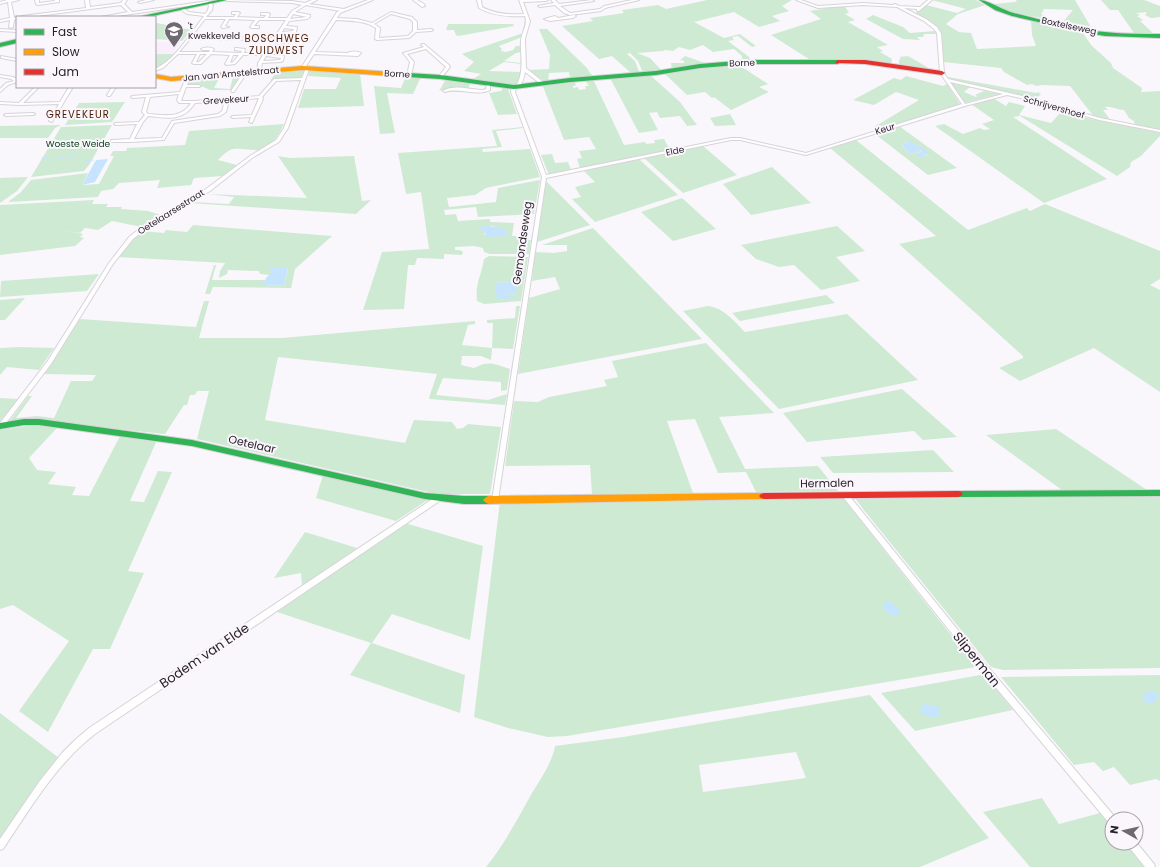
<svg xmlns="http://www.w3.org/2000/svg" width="1160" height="867" viewBox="0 0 1160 867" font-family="Poppins,sans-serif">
  <rect width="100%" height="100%" fill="#f9f7fb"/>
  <path fill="#f8eefc" d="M155,40l3,2h24l-10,12h-17z"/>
  <path fill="#cfead3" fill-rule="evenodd" d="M707,0h85l-10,6 7,5 -17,5 8,5 -21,6 -25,-15 -40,10 30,16 16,-4 16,12 -4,1 -14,-11 -6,1 2,3 -6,1 21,16 2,4h-9v-5l-8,-7 -21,3 -10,-7 -13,5 -11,-3 -6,4 -8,-1 -2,1 -26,2 13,5 13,14 -20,1 -5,-12 -8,-8 -3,1 8,7 5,13h-8l-20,-18 -13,3 -37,-33 31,-5 -3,-3 34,-5 -2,-3 36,-5 8,4z
    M932,0h44l9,5 -27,9 -12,10 13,8 12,1 6,16 59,-3 -4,-11 -1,-15 53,12 -1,1 9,13 19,17 2,5 29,20 -1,4 19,-1v39l-25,-4 -1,-5 -5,-3 -5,-8c-7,0 -12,-4 -19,-3l3,3h-5l8,11 -16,-3 -25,-32 -28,-1 -6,1 -4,-2 -5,1 -23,-13 -3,-4 -58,-6 -4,-33 -23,-16 10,-8 31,8 9,-4z
    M1017,0h58l17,29 -30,-6 11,-13 -29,-1 -3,5 3,1 -3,3 -30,-6 -17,-8 21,-2z
    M1101,0h43l16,6v11l-9,1 -6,-3 2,-3 -11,1 4,2 -3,1 6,4 -3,1 14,13 -20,-1 -16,-23h-8z
    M844,5l5,8 -4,1 10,6 -7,2 40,23 -11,2 6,4 -3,1 12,7 -1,5 -26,-4 -53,1 -41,-26 50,-16 -11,-8z
    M873,15l30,12 7,6 25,-2 1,3h-12l-1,3h-6l3,3 -17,-1 -37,-20z
    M157,23l35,7 -10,11 -27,-2v-15z
    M448,24h65l1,2 -56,10 -2,-1 -2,-5h-8z
    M539,29h8l40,39 6,9 -23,2 -1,-7 -20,1 -1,8h-4l-15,-11 20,-1 1,-14z
    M523,33l-1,4 -23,9 3,3 -1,2 5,1 7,-2 3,-4h6l-1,6 -5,1 -12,8 17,2v1l-17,-2 -15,9 32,1 -1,7 -3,6 -47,-4 11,-7 -17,-3 10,-9 -12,-8z
    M155,54h18l-9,11 -9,5z
    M685,56l23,8 -36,6 -1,-7h13v-2l-4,-1z
    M908,56l24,14 -33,-5v-5l2,-2 -2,-1z
    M736,63l32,21 -9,3 10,5 -38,18 -17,-13 -2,1 -7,-6 -18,3 -22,-21z
    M310,70l50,3 4,33 -66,2 6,-19h32l5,-11 -33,-2z
    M304,71l-3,7h-23l-8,3 6,-9z
    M650,75l30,27 17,23 -10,1 -7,-10 -20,2 -3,-6 -8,1 9,17 -19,3 -29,-55z
    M233,76h8l-10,14h-21l-9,-4h-15l4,-6 30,-3 -6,11 16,1z
    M406,76l20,1 -1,2h-5l-7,15 -26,-1 8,40 -15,1 -6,-48 27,2z
    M906,76l37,10 4,-2 13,20 -81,26 -5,-3 45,-27 -23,-8 -22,13 -21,-5 41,-22 7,2z
    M948,77l88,16 2,-1 3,2 -6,6 -83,-19z
    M446,79l25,4 -4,7 -13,-3 -15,4z
    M593,79l31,66 21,-3 1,2 9,-1 -1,-3 10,-1 6,11 -90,18 -3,-9 5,-1 -3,-7 17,-2 -7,-12 -25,3 -22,-56 32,-3 2,4 -3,1v2l5,-1 1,3 7,-1 -1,-3h4l-4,-6z
    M949,83l21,4 -6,5 12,5 1,-1 -2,-1 9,-4 15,3 -35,9z
    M504,87l4,2 9,25 -19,1 -9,-22 12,-2z
    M993,98l13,8 3,-4 16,4 -6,9 32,8 11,-12 29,8 69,14v3l-19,20 -10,6 -1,5 -13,9 -97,-60 -7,1 94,62 -63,24 -109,-77 9,-2 19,10 17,-6 4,2 6,-1 -8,-5 12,-4 -23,-16z
    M125,102l-13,20 -47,3 14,-22z
    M730,114l6,11 -21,1 -5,-8z
    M284,124c-5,10 -12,24 -25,26 -7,1 -21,-3 -29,0 -4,2 -9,7 -12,10l19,5 -14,11 -29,2 -3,7 -34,3 3,-8 -41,3 -6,6 -12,2 -3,6 -90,5 13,-10 10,-12 57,-7 -6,12 17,-1 15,-28h-4l3,-5h13l1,-3 58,-3 4,-14z
    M61,125l-6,3 -7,10h-48v-12z
    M112,125l-23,40 -5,6 -53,6 30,-50z
    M899,126l58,42 -29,7 -53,-41zM906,142l12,4 9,8 -2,2h-8l1,-3 4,-2 -3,-1 -7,4 -3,-1 -7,-7z
    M522,127l1,1 -27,3 6,16 -20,2 1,3 47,-3 10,28 -54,11 -11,7 -28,3 2,9 47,-5 2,-14 42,-8 -6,34 -56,3 -2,-10 -32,3 1,5 11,-1 2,7 32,-2v3l23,1h1l-2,13h4l3,3 12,1 -2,14h-39l-6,-2 -1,-4 -9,-2 -19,1v3h5l3,2 -1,3 -18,-1v5l-27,-1 -2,7h-7l-4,44 -41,1 19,-58 47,-3 -8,-57 -15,2 -8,-41 99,-7 -5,-16zM493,226l15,6 -3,4 -20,-1 -1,-3 5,-5z
    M856,140l112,90 59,-22 3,3 15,-7 115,47v28l-10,6 10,5v102l-66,-44 -74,33 -21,-13 24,-10v-2l-124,-112 37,-8 -106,-88z
    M703,146l34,29 -54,18 -39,-35z
    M552,154l3,9 13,-1 3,8 -22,5 -8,-20z
    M278,156l12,2 64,-2 8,45 9,-1 -15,14 -167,-11 3,-1 37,2 5,-7 -26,-3 99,4z
    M639,159l39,36 -83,27 -23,-23 9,-2 -6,-10 20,-5 -11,-11z
    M772,167l39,36 -60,12 -28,-31z
    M28,177l-11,14 -17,12v-25z
    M546,181l44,44 -53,17z
    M682,198l34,31 -43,12 -32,-29z
    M94,200l-2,4h16l-2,3h16l-1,2 27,2 13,4 -19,12 -30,-6 -14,9 -13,-2 -5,5 -14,-2 17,3 -3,3 4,1 -9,8 -75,9v-50z
    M193,225l139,11 -37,33 -4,19 -78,-1 -3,7h-5l9,-29h2l-4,15h53l-1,5 20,1 4,-17 -20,-1 5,3 -3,4 -10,-1 -1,-3 -31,-1 -1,4 -8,4 1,-7 5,-8 -107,-6 13,-17 12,-9 21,2 2,-3 21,2z
    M837,226l28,25 -29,6 24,24 -39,9 -27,-25 -15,2 -23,-8 -15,-14z
    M593,228l109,111 -184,35 11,-76 31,-9 -5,-12 -23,4 3,-29 19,1 13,-2v-6h-25z
    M489,256l39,1 -7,44 -37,3 -7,-3c-2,-18 4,-24 7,-42zM518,282l-13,13 11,1 -18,3 -3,-16z
    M99,274l-12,17 -87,6 1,-16z
    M826,295l9,8 -95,18 -8,-8z
    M25,298l-20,22h-5v-20z
    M204,301h5l-10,37h83l193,-17v3l-7,1 -6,20 30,3 1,-25h-6v-3l28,-2 1,-12h4l-7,43 -21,-1 -1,12 -10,-4h-19l-1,9 13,3c15,-8 21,-4 36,1l-3,21 -6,1v-9l-58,-4 -7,17 52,5 19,-6 -2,11 -75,-6 -1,-1 8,-24 -159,-17 -13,63 140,23 9,-23 38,2 5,7 6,-1 5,-4 33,3 -11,67h-53l-240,-55 12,-48h-12l-2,4h-5l-3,10h-3l-19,29 -68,-7 -89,-4 20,-27h4l-16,22 21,-2 17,2 17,-37h21l4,-6 -52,-1 36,-55 116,8z
    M708,306c16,2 26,15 37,26l102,-18 71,66 -139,29 -96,-98z
    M706,343l68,70 -55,4 26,52 73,-3 20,25 -82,1 -10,-20 -28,1 -23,-54 -28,2 26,72 -101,1 -2,-29 -85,1 9,-65 24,1 11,-5 58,-11 -3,-6 14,-3 -6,-16z
    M19,347l35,1 -15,22 -32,-3 -7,8v-27z
    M902,389l55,48 -34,3 -9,-9 -107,11 -24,-29z
    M0,398l18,1 -18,22z
    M33,425l24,3 -28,30 8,12 19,2 -8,12 28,3 -4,8 17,1 31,-60 37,4 -27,61 14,1 14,-31 14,1 -44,99 16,2 -34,76h-17l-45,83 -29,-21 50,-70 -56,-36 -13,4v-179z
    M1056,429l91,61h-85l-76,-55z
    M933,450l21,22 -121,1 -13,-16z
    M323,475l106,24 -33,22 -80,-23z
    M1084,496h76v172l-157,2 -12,-3 -128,-158 -8,-11z
    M843,498l133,169 -409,69 -19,1 -40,-9 -34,-11 26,-216z
    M405,523l78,23 -13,94 -78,-26 -20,29 93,32 -5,38 -110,-38 21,-32 -94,-31z
    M305,532l52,16 -55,38 -1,-13 -27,5z
    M980,675l5,1 28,34 -98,21 -34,-38z
    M1160,675v106l-4,-2 -26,6 -16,-18 -11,4 -9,-9 -20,3 -73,-88z
    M870,695l119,143 -69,29h-434c18,-22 32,-49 46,-74 9,-15 20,-30 23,-47l68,-9zM796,752l10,26 -103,14 -4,-27z
    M0,713l59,45 -59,80z
    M1042,798l17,26 41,-11 12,14v16h14l20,24h-116l-47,-55z"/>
  <path fill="#c6e4fe" d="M911,142l15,8 1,4 -4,3 -6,-1v-2l5,-3 -2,-1 -8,4 -3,-1 -7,-7 4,-4z
    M108,159l-13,23 -13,3 14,-25z
    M483,226l16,1 10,6 -4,3 -18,1 -2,-4 -5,-4z
    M267,268h21l-4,18 -21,-1 3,-7 7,-7z
    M518,282l-2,11 -11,1 11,2v2l-18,1 -2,-5 -1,-11z
    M889,601l4,2 7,8 -3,5 -7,-1 -6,-5v-7z
    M1150,691l6,1 3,5 -8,7 -7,-3 -2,-4 1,-2z
    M924,704l14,2 3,8 -7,4 -12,-4 -2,-6z"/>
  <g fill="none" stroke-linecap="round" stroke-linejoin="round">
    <path stroke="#c6e4fe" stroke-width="1" d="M42,158l11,2 26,-5 3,1 3,5 8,-1"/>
    <g stroke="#d7d3d9" stroke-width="2">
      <path id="street" d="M7,0h12l-8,2 3,16 3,-1v2l-3,1 -1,7 -2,1 -2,-1 1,-7 -10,2v-2l10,-2 -2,-16 -8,2v-2z
        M35,0h4v3l16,-2v-1h4v2l-21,3 -2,-1z
        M85,0h4l1,7 31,-4 2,-3h4l-3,4 8,8 76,-11 5,4 -1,5 -6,7h28l2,-3h-4v-2h6l2,1 -3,4 27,1 2,-3h-5v-2h7l2,1 -2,4h19l5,-7 10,-6 -10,-2 -65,-2 -2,-1 67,1 13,2 7,-3h5l-8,4 35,5 24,-9h5l-33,13 -3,5 20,1 15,4 19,-11 21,5 5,5v8l14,-1 2,1 -2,1 -15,1 -7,6 -32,2 -2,-1 1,-11c-12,-8 -26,-7 -40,-8l-21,32 33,1c2,-2 10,-2 13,0l-3,3 -44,-2 -10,15h-1l-2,-1 36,-56 3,-1 -34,-6 -11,7 15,3v2l-3,2 -18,2 -3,5 11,1 -1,5 -2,1 -13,1 -4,5 12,2 -2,6 -16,1 -4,6 17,2 -1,5 -2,1 -19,1 -2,11 -3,-1 1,-10 5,-8h-20l-8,9 -8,1 -2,-1 5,-9 -19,-1 -10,10h-7l-2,-1 5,-9h-19l-15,14 -8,3v-2c20,-9 36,-36 49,-53l-17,-2 -6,-4v-2h2l6,4 16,2 3,-4 1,-5 -2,-2 -97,14h-9l27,-5 -7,-7 -91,12h-10l2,-1 64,-8zM293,14l14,3 -17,2zM391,14l19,5 3,3v9l-5,5 -29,2 1,-10 -6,-4zM205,19h21l-5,8 2,1 6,-1 -4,-1 4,-7 26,1 -5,7 2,1h7v-2h-5l5,-6h27l-12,18 -83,-1zM284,28l10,1 -1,2 -11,1zM190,39l83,1 -8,13h-21l1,-4 -9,-1h-1v2l7,1 -1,2 -29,-1 2,-3c-3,-2 -10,-2 -13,0l2,1h7l-1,2h-30zM276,41l10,2 -1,2 -12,1zM200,54h7l-8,8h-3zM233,55h6l-6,7 -3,1zM266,56l15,2 -1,2 -17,1z
        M146,0h8l-14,3 -2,-1z
        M413,0h4l7,4 1,2 -3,1z
        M477,0h4l1,7c13,7 28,8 42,7l-5,-14h29l-2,1 -23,1 7,19 -5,18 1,29 17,14v2h-2l-16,-12c-1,5 -2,12 -7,15l-2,-1c9,-15 4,-30 5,-46 1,-8 7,-15 4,-24 -16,1 -32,0 -46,-8z
        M551,0h4l4,4 33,-4 2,1 -34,5 7,5 3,2 30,-4 4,-3 28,-6h7l-34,8 -4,3 -31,4 -6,-2 -9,-8 -15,2 -2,-1 16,-3z
        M796,0h5l17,6 45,-3 30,2 2,-1 4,2 21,1 8,-7h4l-13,11h-2v-2l-13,-1 22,11 11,8 4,6 3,40 4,6 79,18 73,21 60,12v2l-61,-12 -74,-21 -18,-4 -42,11 -159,49 -66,-15h-9l-185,38 -48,322 -1,2h-4l-1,-2 50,-323 -31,-85 1,-5 2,-1 2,1 -1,5 31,83 185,-37h9l66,15 156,-49 -22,-31 -3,-40 -3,-4 -10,-8 -27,-14 -34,-2 -45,3zM950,82l53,12 -38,10z
        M574,15l2,1 -3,2 -23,3 -6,-2 11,-3 3,2z
        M0,29l17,1v2l-17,-1z
        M422,44h2l25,21 1,2 -9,11 -3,-1 8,-10 -1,-1 -19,-17 -19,5 7,8 -3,13 -2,1 -2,-1 3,-13 -7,-9 21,-6 -3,-2z
        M1,56l16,3v2l-16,-3z
        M306,68l3,1 -21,59 -9,14 -27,16 -42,33 -63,37 -14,11 -20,25 -62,100 -48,63 -3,1v-5l47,-61 62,-99 20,-26 14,-11 63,-37 44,-33 26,-16 8,-12 17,-48 -25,1 -14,16 1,2 -11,24 -3,-1 2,-5 -18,1 -2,-1 2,-1 19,-1 7,-17 -30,3 -3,11 -6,4 -46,7 -10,17 -33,2h-20v-2h1l18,-1 7,-15 -21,1 -2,-1 1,-1 24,-1 6,-7 -3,-3 4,-15 -13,1 -2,-1 1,-1 48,-4 6,-14 2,-1 2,1 -3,7h12l2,1 -2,1h-13l-5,14h13l65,-5 15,-17 28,-1zM179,94l-2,6 2,3h12c-10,16 -26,12 -43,11l-2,-2 4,-15zM225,101l-3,10 -4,3 -46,7 -10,17 -28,1 9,-17 5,-6c19,2 35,6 47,-13z
        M243,73l3,1 -12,18h-2l-1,-1z
        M0,75l13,2 4,2v3l-9,3 -8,7v-3l6,-6 8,-2 -3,-2 -11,-2z
        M487,83l3,1v6c-14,7 -30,-3 -45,2l-2,-1c11,-7 27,-1 40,-1l3,-1z
        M35,87h4l-16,16 37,-1 9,-15h4l-21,35 -3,-1 10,-17 -39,1 -20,-1v-2l19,1z
        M112,87h4l-6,9h-2l-1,-1z
        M33,113l2,1 -1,1 -28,1 -2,-1 2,-1z
        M843,493h4l136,168 132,156 1,2h-4v5l-3,-1 -132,-158 -134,-168 -1,-2z
        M437,496h4l1,2 -1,2 -346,234c-10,8 -19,16 -27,25 -25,27 -44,59 -65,90l-3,1v-11l39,-57 23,-29 13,-13 14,-12z
        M1136,842l18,22 1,3h-10l-17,-21 -1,-3z"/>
    </g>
    <g stroke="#d7d3d9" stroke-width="2">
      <path id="fast" d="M218,0h9l-79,17h-11z
        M979,0c10,0 26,12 39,14 29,7 58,16 87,18 18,2 37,2 55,2v4l-55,-2 -18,-3 -75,-17 -17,-6z
        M17,39v4l-17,4v-4z
        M749,60h89l3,2 -3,2h-89l-49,4 -44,7 -86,7 -56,7 -74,-10 -48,-3 -3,-2 3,-2 48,3 74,10 56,-7 86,-7 44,-7z
        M24,419h15l153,21 233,53 39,3h24l3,2 2,2 -2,2 -3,2h-24l-39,-5 -233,-53 -153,-21h-15l-24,4v-6z
        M1160,490v6l-202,1 -3,-1 -2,-2 2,-2 3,-1z"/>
    </g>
    <g stroke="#d7d3d9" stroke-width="2">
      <path id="slow" d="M303,66l89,6 3,2 -3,2 -89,-6 -132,11 -16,-3v-4l16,3z
        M764,493l3,1 2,2 -2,2 -3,1 -276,5 -3,-2 -2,-2 2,-2 3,-2z"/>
    </g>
    <g stroke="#d7d3d9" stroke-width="2">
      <path id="jam" d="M838,60h27l77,11 3,2 -3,2 -77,-11 -29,-1 -1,-1z
        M958,491l3,1 2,2 -2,2 -3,1 -194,2 -3,-1 -2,-2 2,-2 3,-1z"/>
    </g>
    <use href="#street" fill="#fefefe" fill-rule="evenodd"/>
    <use href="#fast" fill="#30b455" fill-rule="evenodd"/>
    <use href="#slow" fill="#ff9f0a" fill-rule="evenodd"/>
    <use href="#jam" fill="#e5322d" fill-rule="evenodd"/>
  </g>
  <defs>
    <g id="school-pin" transform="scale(1)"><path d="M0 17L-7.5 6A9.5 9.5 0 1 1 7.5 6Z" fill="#6f6971" stroke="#faf6fc"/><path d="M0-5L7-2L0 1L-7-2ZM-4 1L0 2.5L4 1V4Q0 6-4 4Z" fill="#fff"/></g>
  </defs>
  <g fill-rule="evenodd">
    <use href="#school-pin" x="174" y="31"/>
  </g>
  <g text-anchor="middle" stroke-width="4" stroke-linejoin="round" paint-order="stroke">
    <g font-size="9" fill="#251d27" stroke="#faf6fc" text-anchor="start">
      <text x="188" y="29">'t<tspan x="188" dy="10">Kwekkeveld</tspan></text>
    </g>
    <g font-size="9" fill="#251d27" stroke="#faf6fc">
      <text transform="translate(1069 26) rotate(12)" y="3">Boxtelseweg</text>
      <text transform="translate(742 63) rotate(-2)" y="3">Borne</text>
      <text transform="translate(231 74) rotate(-5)" y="3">Jan van Amstelstraat</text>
      <text transform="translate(397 74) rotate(3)" y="3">Borne</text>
      <text transform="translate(226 100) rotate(-4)" y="3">Grevekeur</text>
      <text transform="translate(1054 107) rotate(16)" y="3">Schrijvershoef</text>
      <text transform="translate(885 129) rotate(-17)" y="3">Keur</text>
      <text transform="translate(675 151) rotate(-11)" y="3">Elde</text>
      <text transform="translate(171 212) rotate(-32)" y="3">Oetelaarsestraat</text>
    </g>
    <g font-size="9" fill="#0b451b" stroke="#faf6fc">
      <text x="78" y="147">Woeste Weide</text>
    </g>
    <g font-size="10" letter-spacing="1" fill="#491b00" stroke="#faf6fc">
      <text x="277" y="42">BOSCHWEG<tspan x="277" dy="12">ZUIDWEST</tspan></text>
      <text x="78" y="118">GREVEKEUR</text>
    </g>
    <g font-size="11" fill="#251d27" stroke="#faf6fc">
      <text transform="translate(522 243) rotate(-82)" y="4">Gemondseweg</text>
      <text transform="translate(252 444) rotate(13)" y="4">Oetelaar</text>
      <text transform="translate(827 483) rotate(-1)" y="4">Hermalen</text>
    </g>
    <g font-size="13" fill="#251d27" stroke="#faf6fc">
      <text transform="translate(204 655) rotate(-34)" y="5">Bodem van Elde</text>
      <text transform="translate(977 659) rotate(51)" y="5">Sliperman</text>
    </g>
  </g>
  <rect x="16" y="16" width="140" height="72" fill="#faf6fc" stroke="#a59fa7"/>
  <rect x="24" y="29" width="20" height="6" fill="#30b455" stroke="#a59fa7"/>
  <text x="52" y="36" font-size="12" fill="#251d27">Fast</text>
  <rect x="24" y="49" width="20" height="6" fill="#ff9f0a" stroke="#a59fa7"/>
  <text x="52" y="56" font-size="12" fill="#251d27">Slow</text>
  <rect x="24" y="69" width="20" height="6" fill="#e5322d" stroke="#a59fa7"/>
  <text x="52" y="76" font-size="12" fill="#251d27">Jam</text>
  <g transform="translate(1124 831) rotate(278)"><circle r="19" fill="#faf6fc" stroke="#a59fa7"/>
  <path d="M0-3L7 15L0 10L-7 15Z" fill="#6f6971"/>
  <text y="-6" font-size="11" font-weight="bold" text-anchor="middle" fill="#251d27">N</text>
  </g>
</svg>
